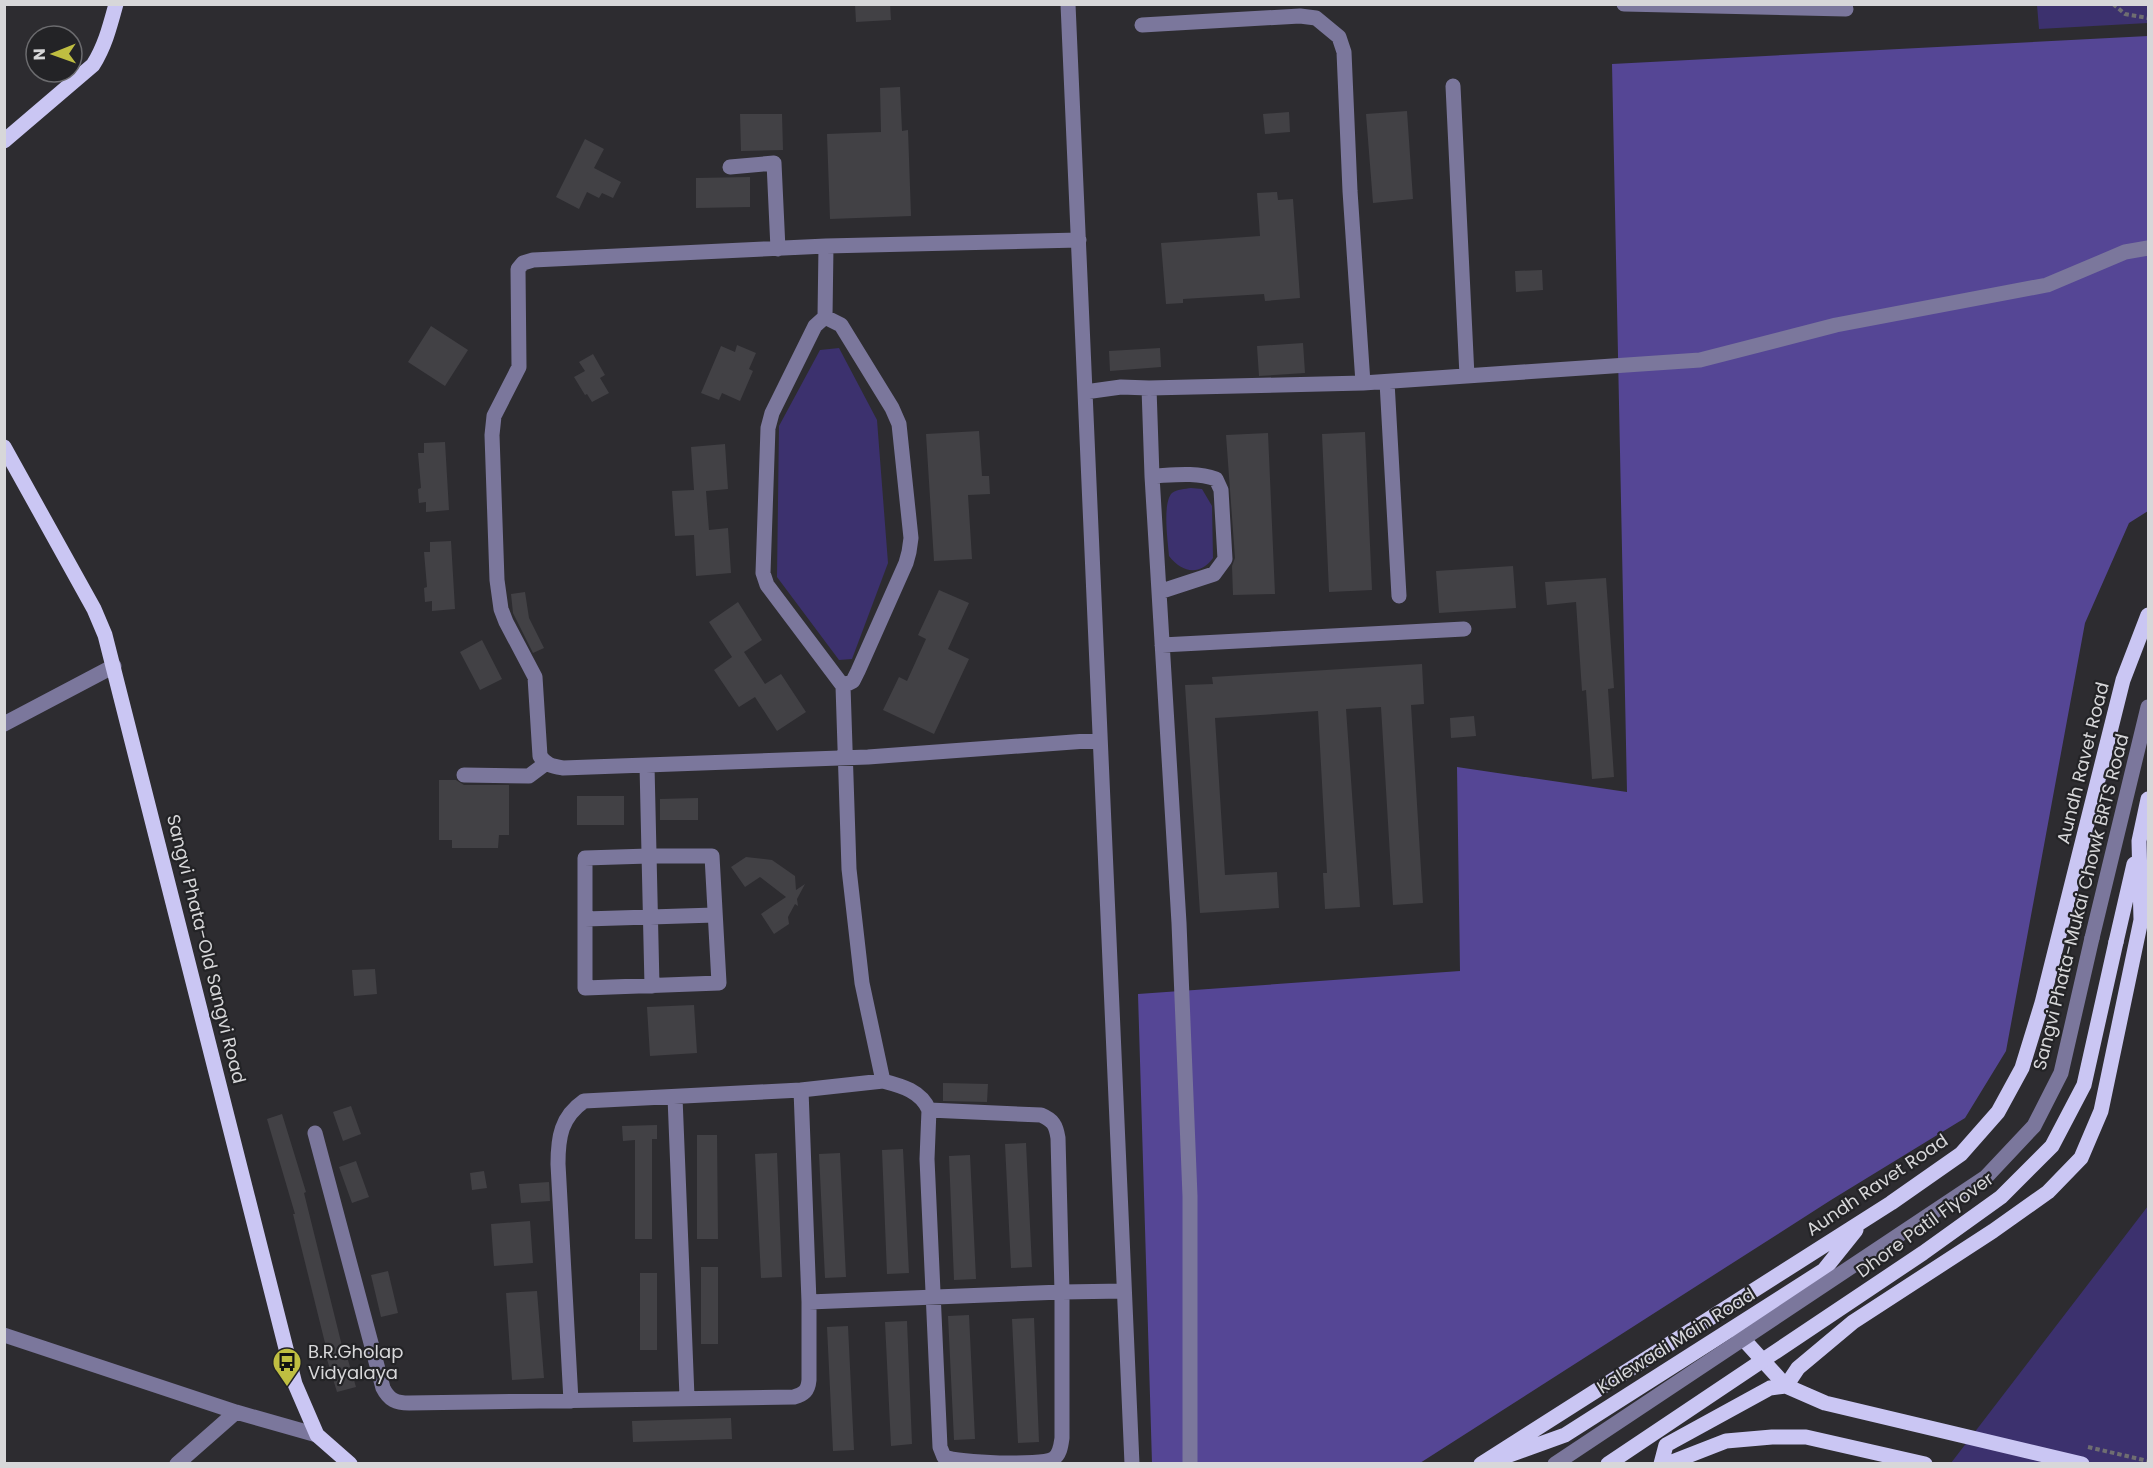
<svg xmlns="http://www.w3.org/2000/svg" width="2153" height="1468" viewBox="0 0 2153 1468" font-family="Poppins,sans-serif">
  <rect width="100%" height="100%" fill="#2d2c30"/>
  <path fill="#3c316e" d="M2037,5h111v18l-109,6z
    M839,348l38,72 11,143 -36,96 -13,1 -62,-83 2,-151 41,-76z
    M1191,488l11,1 10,17 1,52c-13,18 -31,15 -44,-2 -1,-14 -7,-53 3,-63 5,-4 13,-4 19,-5z
    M2148,1206v257h-197z"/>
  <path fill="#554695" d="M2148,36v475l-19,12 -44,100 -79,428 -41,67 -134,82 -411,263h-268l-14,-469 322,-23 -3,-204 170,25 -15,-728z"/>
  <path fill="#424145" d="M855,4h35l1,16 -35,2z
    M900,87l2,44 6,-1 3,86 -81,3 -3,-85 54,-2 -1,-44z
    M1407,111l6,88 -40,4 -7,-89z
    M1289,112l1,20 -25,2 -2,-20z
    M740,114h42l1,36 -42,1z
    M585,139l19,10 -10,19 27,14 -8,16 -11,-5 -3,5 -12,-6 -8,17 -23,-12z
    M750,177v30l-54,1v-30z
    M1277,192l1,8 15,-1 7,99 -35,3 -1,-7 -81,5v4l-17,1 -5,-61 99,-7 -3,-43z
    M1542,270l1,20 -27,2 -1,-21z
    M431,326l37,24 -23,36 -37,-24z
    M1303,343l2,30 -46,3 -2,-30z
    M737,345l19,8 -7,16 4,2 -13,30 -18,-8 -3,7 -18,-7 20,-47 14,6z
    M1160,348l1,19 -51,4 -1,-20z
    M593,354l12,21 -5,3 9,15 -17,9 -5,-8 -2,1 -11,-18 11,-6 -6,-9z
    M979,431l3,45h7l1,18 -22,1 4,64 -38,2 -8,-127z
    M1365,432l7,158 -43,2 -7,-158z
    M1268,433l7,161 -42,1 -1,-29 3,-8 -9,-123z
    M445,442l4,68 -23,2v-10l-7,1 -1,-14 3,-1 -3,-35h6v-10z
    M725,444l3,45 -22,2 3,39 19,-2 3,45 -35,3 -2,-41 -19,1 -3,-45 22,-1 -3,-43z
    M451,541l4,68 -23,2v-10l-7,1 -1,-14 3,-1 -3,-35h6v-10z
    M1513,566l3,42 -77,5 -3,-42z
    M1606,578l8,110 -6,1 6,88 -22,2 -6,-89 -4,1 -6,-89 -29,3 -2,-23z
    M939,590l30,13 -21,46 21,10 -35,75 -51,-24 16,-33 8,4 19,-42 -8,-4z
    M525,592l4,26 15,30 -11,5 -20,-40 -2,-19z
    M738,602l24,38 -18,12 21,32 16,-10 25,38 -29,19 -22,-34 -16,10 -25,-37 18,-13 -23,-35z
    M482,640l20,39 -22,11 -20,-38z
    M1422,664l2,40 -13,1 12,198 -30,2 -12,-198 -35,2 14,198 -35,2 -2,-36h4l-9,-162 -103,7 10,157 52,-3 2,36 -79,5 -15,-228 28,-1 -1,-7z
    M1474,716l2,20 -25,2 -1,-20z
    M439,780h17l8,5h45v50h-10l-1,13h-46v-8h-13z
    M577,796h47v29h-47z
    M698,798v22h-38v-21z
    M746,857l26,3 23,16 1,14 9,-6 -8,15 1,7 -3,-2 -7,13 1,7 -15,10 -13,-20 25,-17 -26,-20 -15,10 -14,-20z
    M375,969l2,25 -23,2 -2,-26z
    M694,1005l3,48 -47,3 -3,-49z
    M943,1083l45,1 -1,18 -44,-1z
    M351,1106l10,28 -18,7 -10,-29z
    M282,1114l24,78 -2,1 39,157h2l11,37 -19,5 -11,-36 2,-1 -35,-141h2l-28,-95z
    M657,1125v14h-5v100h-17v-99l-12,1 -1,-15z
    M697,1135h20l1,104h-21z
    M1026,1143l6,124 -21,1 -6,-124z
    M903,1149l6,124 -22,1 -5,-124z
    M777,1153l5,124 -21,1 -6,-124z
    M840,1153l6,124 -21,1 -6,-124z
    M970,1155l6,124 -22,1 -5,-124z
    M356,1161l13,36 -17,6 -13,-36z
    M484,1171l3,17 -15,2 -2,-17z
    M549,1182l1,19 -29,2 -2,-19z
    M530,1221l3,42 -39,3 -3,-42z
    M701,1267h17v77h-17z
    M388,1271l10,42 -17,4 -10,-42z
    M640,1273h17v77h-17z
    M537,1291l7,87 -32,2 -6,-87z
    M969,1315l6,124 -21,1 -6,-124z
    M1034,1318l5,124 -21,1 -6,-124z
    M907,1321l5,123 -21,2 -6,-124z
    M848,1326l6,124 -21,1 -6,-124z
    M731,1418l1,21 -99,3 -1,-21z"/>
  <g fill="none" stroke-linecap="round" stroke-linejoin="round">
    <path stroke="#6f6e71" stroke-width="4" stroke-dasharray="4.5 3" stroke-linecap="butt" d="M2113,4l12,10 23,4
      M2088,1447l60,14"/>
    <path stroke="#7b779c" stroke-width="15" d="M1068,4l64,1460
      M1624,4l222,5
      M1142,25l158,-9 16,2 23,19 5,15 6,139 13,192
      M1453,86l14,290
      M730,167l44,-4 4,86
      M1079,240l-253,6 -293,14 -10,3 -5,6 1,98 -25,49 -2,19 5,145 4,29 5,13 29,55 5,79c6,9 12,10 23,12l305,-11 232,-17
      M826,246l-1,71 -10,9 -43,87 -4,15 -5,145 4,12 76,101 6,183 13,114 21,98c19,5 38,10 46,29l112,5c12,5 15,10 17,23l4,154 62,-1
      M825,317l16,8 51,83 7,16 12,114 -2,14 -3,11 -48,108 -5,10 -10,5
      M1387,382l12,214
      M1149,388l214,-5 337,-23 136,-35 211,-40 78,-33 23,-4
      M1085,392l36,-5 28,1 3,88 27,447 11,273v268
      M1152,476c22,-1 44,-4 64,3l5,11 4,69 -11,15 -55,18
      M1162,645l302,-16
      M4,724l110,-58
      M647,765l5,221
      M464,775l65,1 16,-12
      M649,856h63l7,127 -134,5v-130z
      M585,919l130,-4
      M2092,938l56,-231
      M675,1097l12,300
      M315,1133l68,255c6,12 13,15 26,15l385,-6c10,-3 14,-6 15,-17v-78l-8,-212 82,-9
      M809,1302l253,-10v146c-1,7 -2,17 -9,21 -12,7 -95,4 -109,-2l-4,-10 -13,-288 2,-49
      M4,1335l232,77 81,23
      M571,1401l-13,-237c0,-27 3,-47 26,-63l217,-11
      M177,1464l59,-52"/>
    <path stroke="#cac6f3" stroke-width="15" d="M4,141l89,-76c12,-19 17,-39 23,-61
      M4,447l90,162 11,26 190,749 22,51 33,29
      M2116,942l18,-78
      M1735,1330l51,56 39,17 257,61
      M1786,1386l12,-18 55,-46 140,-91 55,-39 33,-34 20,-47 40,-191 -2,-79 9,-42
      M1504,1457l61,-22 259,-165 32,-40
      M1481,1464l410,-261 70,-49 37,-42 24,-44 20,-65 81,-323 25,-65
      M1661,1464l5,-19 104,-57 16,-2
      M1667,1464l59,-23 46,-4h34l119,27"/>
    <path stroke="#7b779c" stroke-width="15" d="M1555,1464l431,-287 48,-51 27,-53 31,-135"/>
    <path stroke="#cac6f3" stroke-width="15" d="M1608,1464l315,-211 78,-56 51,-51 32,-61 32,-143"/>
  </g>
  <defs>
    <g id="bus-pin" transform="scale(1.5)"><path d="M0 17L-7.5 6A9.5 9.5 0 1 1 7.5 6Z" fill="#bfbe41" stroke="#232326"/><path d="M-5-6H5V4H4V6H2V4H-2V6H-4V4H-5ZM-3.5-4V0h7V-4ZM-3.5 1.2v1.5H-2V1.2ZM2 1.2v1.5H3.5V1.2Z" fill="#111"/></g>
  </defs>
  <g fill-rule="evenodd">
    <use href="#bus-pin" x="287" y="1362"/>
  </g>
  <g text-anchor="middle" stroke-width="4.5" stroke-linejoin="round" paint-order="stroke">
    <g font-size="18" fill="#d7d7d9" stroke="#232326">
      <text transform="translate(2083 763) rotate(-76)" y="6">Aundh Ravet Road</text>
      <text transform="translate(2081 902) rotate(-76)" y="6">Sangvi Phata-Mukai Chowk BRTS Road</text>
      <text transform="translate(206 949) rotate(76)" y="6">Sangvi Phata-Old Sangvi Road</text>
      <text transform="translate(1877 1185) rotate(-34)" y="6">Aundh Ravet Road</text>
      <text transform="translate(1925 1225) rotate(-36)" y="6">Dhore Patil Flyover</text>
      <text transform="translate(1676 1341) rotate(-32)" y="6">Kalewadi Main Road</text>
    </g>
    <g font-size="18" fill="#d7d7d9" stroke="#232326" text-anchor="start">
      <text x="308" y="1358">B.R.Gholap<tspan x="308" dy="21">Vidyalaya</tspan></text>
    </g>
  </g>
  <rect width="2153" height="1468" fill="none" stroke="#d7d7d9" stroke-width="12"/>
  <g transform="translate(54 54) rotate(269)"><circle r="28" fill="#232326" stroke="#6b6b6e" stroke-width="1.5"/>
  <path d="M0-4.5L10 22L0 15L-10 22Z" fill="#bfbe41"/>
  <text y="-9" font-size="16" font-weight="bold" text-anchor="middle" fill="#d7d7d9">N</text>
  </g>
</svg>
